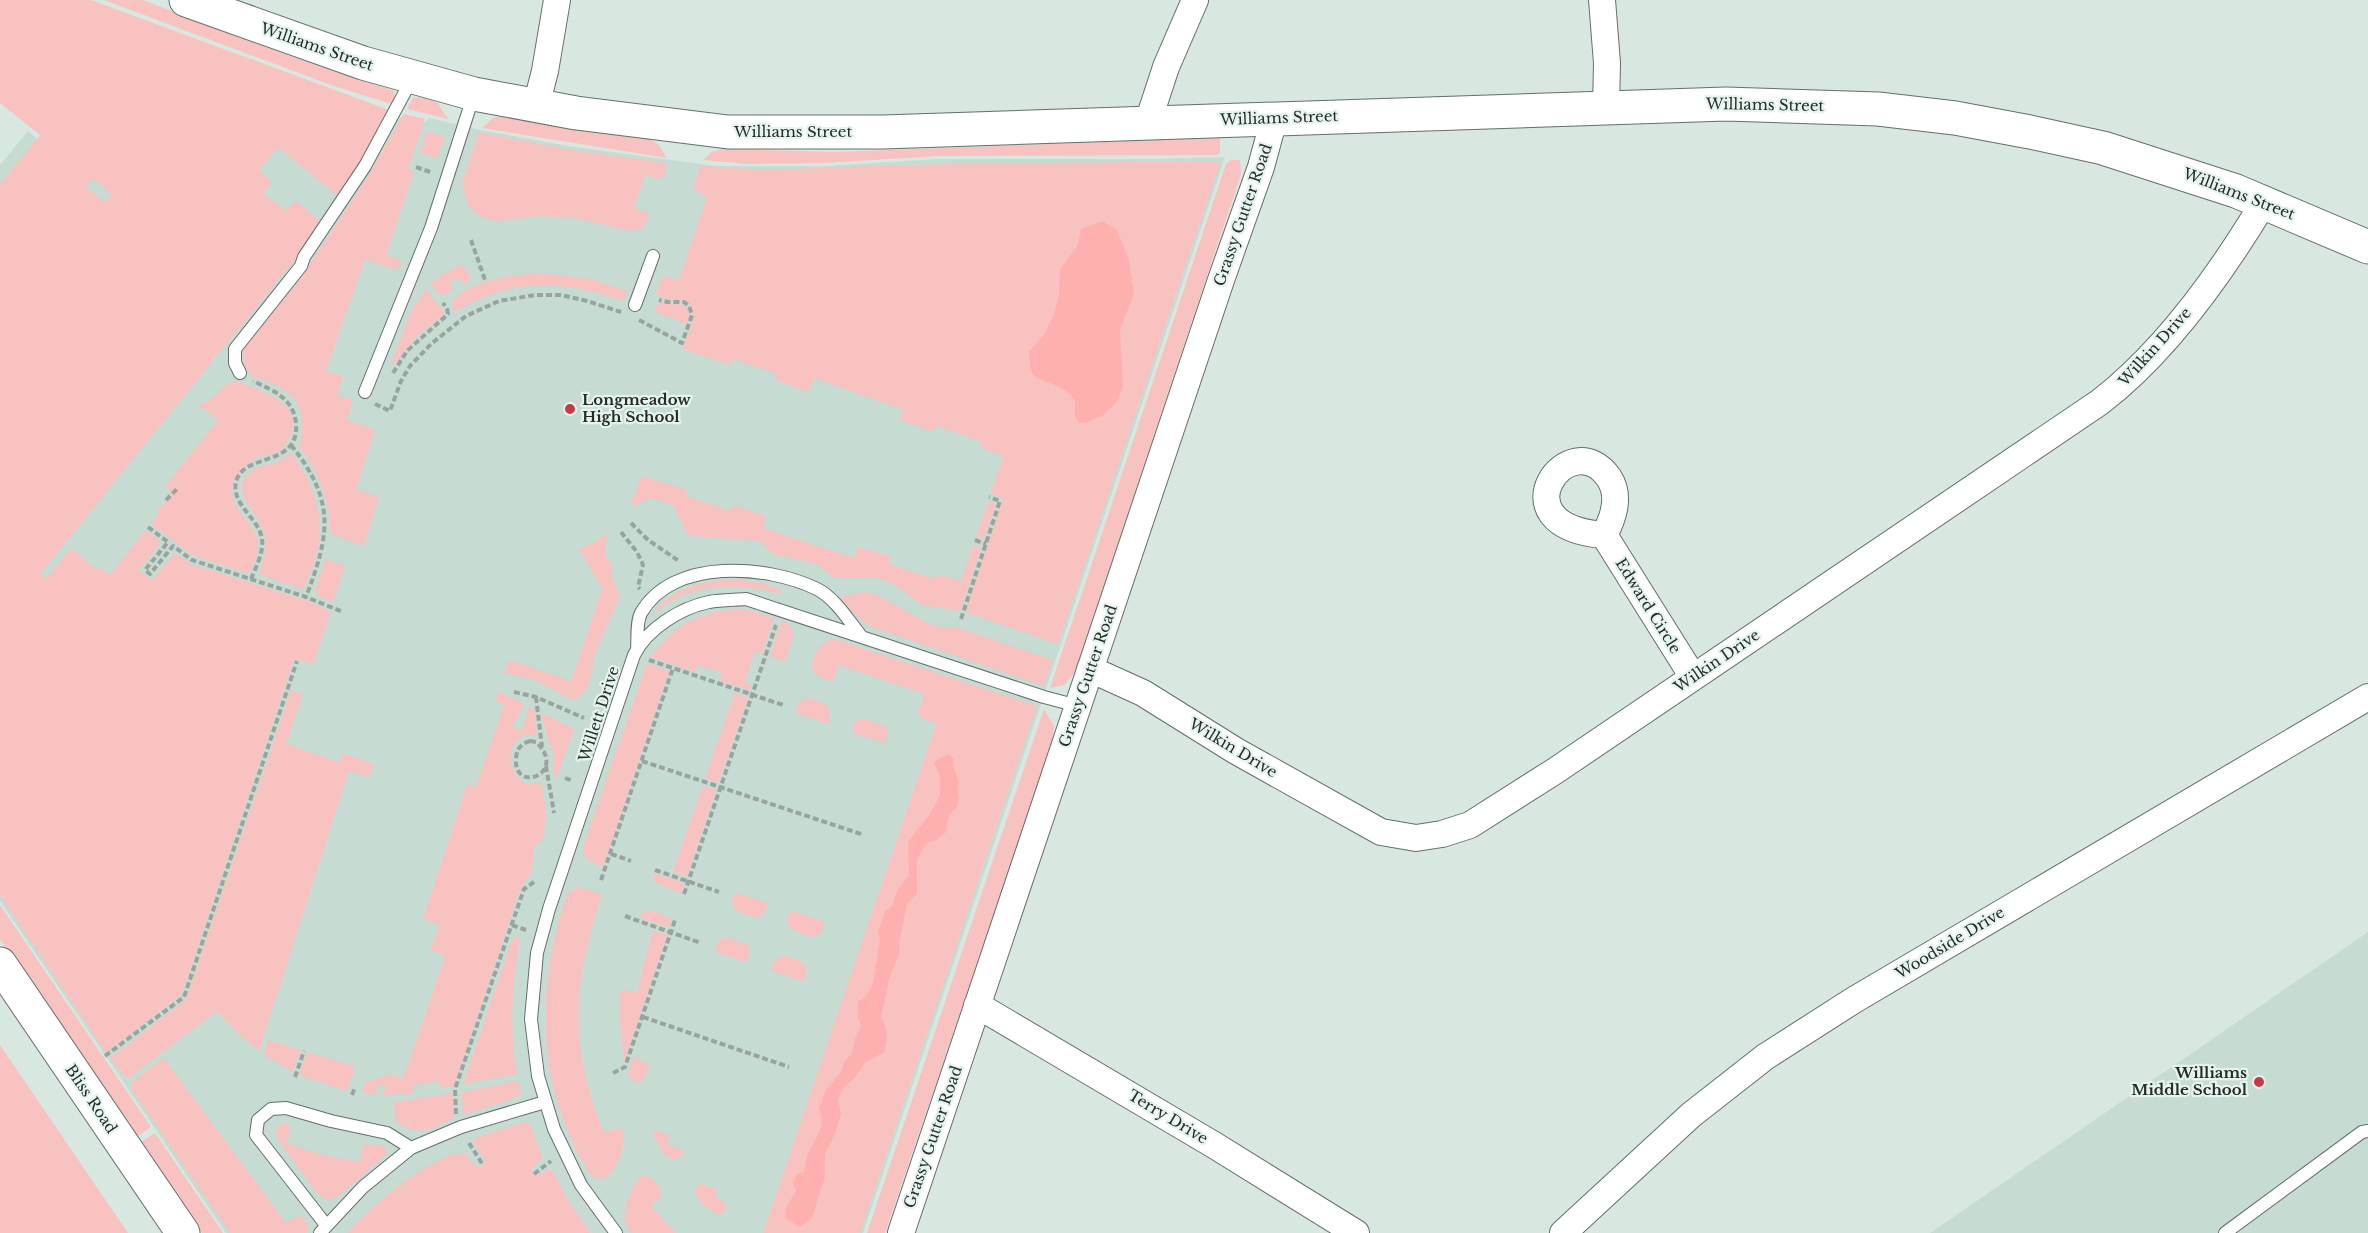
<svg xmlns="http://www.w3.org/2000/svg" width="2368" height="1233" viewBox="0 0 2368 1233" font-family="'Libre Baskerville',serif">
  <rect width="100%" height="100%" fill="#d9e7e1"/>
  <path fill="#c6dcd2" d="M387,113l35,12 7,-7 52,12 87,16 148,20h112l109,-7h217l71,-2 -362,1076h-637l-226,-332v-736l28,-34 21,18z
    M2368,932v301h-438z"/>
  <path fill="#f7c2c0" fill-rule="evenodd" d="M0,0h91l298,110 -5,14 -45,73 -61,-50 -19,23 13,12 -9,11 23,18 9,-11 27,23 -25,34 -257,317 6,5 25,-31 26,22 3,-3 10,8 36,-46 15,13 -22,28 13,10 23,-27 16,11 123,39 17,9 -18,52 -19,-5 -112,335 -76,59 -106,-158v-711l40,-49 -40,-32zM93,178l19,16 -7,8 -19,-15z
    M104,0h39l147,56 104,35 1,14 -64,-20z
    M423,97l15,6 10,16 -41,-10 6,-11z
    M404,114l21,5 -17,50 6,2 -28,84 14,5 1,7 -6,3 -30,-11 -39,112 17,5 -6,19 16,6 -6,19 28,10 -19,59 23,8 -15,49 -33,-12c-2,-6 -1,-13 -2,-19 -5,-25 -13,-49 -30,-68 7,-30 3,-52 -28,-64 -9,-4 -19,-4 -24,-13 -4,-7 -4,-16 -4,-23l62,-76 63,-95z
    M502,116l76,14 70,9 10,5 9,14 -185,-30 11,-10z
    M427,131l18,6 -8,21 -17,-5z
    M479,132l86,17 102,14 -2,12 -4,4 -16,-4 -11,33 14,5 1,6 -8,10 -11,2 -51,-12 -37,-3 -46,5 -15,-4 -13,-11 -6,-23z
    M1215,138h5v15l-3,2 -279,1 -115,7 -75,1 -45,-4 9,-8 11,-3 113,3z
    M1231,160h9l1,14 -166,498 -11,13 -14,3 176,-524z
    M1216,161l4,3 -162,480 -93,-32 38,-114 -13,-4 13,-38 -23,-9 1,-6 -45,-15 -3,6 -33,-12 4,-10 -90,-32 -5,14 -34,-12 2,-6 -44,-15 -3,6 -48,-16c6,-17 19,-36 3,-49l-25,-2 -4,-5 7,-17 16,4 28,-84 -12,-5 -2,-3 7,-22 65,4 136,-5z
    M461,265l5,3 5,12 -8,4 -4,-7 -9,5 3,7 -9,6 -5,-1 -9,-10 15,-11z
    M541,273l51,6 35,12 -3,10c-61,-21 -114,-24 -170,12l-2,-12c21,-22 60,-26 89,-28z
    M426,289l17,21v5l-28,23 -22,28 -1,-4 18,-49z
    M658,302l27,3 5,7 -3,12 -32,-12z
    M233,381h5c20,9 65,21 53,52 -3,9 -8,17 -17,21 -3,1 -6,0 -9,1 -16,4 -32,19 -33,35 0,22 24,32 26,54 1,9 -4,18 -7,26l-4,3 -55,-18 -41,-31 8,-11 -2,-2 15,-20 -7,-5 53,-66 -20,-16c17,-1 20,-17 35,-23z
    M291,453c20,25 35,63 27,95 -3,14 -9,27 -14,40l-3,1 -42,-15c4,-14 9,-26 5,-41 -4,-19 -37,-41 -14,-61 8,-7 16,-6 25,-9 6,-3 11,-7 16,-10z
    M642,476l45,14 -1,6 45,15 2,-6 33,11 -3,12 91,30 4,-11 33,9 -2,8 46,15 2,-5 24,7 12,-36 8,3 -21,63 -39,-6 -25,-20 -18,-7h-43l-18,-14 -43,-10 -7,-5 -7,-8 -70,-5 -5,-6 -12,-25c-7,-2 -18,-7 -26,-6 -5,1 -7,6 -13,7l-3,-3z
    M988,501l8,3 -12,35 -8,-2z
    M607,533l-2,22 7,10v12l8,19 -27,62c0,15 -4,39 -21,42l-37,-20 -31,-7 5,-13 62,21 31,-93 -23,-39 19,-9z
    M329,560l16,6 -12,36 -13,-5 -5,-8 10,-28z
    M736,579l26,4 19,6 -1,5c-40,-12 -89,-12 -122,17l-3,-2c22,-23 51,-28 81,-30z
    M865,592l12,3 56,31 26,2 94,32 -9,26 -172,-59 -14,-9 -18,-21z
    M731,610h17l26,8 -12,36 -7,-3 -10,31 7,3 -2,5 -30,-9 2,-8 -24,-8 -4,7 -43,-15c20,-29 45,-44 80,-47z
    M782,620l7,4 5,9 -8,27 -3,1 -13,-4z
    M831,639l7,1 199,66 -177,527h-97l173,-509 -16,-7 -2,-4 6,-19 -85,-29 -5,14 -4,2 -11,-4 -7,-9c1,-14 6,-24 19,-29z
    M647,663l22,8 -66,196 -16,-7 -4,-10 1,-6z
    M291,690l12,4 -17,50 53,18 4,-9 31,11 -5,13 -20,-6 -90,280 -18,-15 -24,-25 -87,66h-5l-15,-19 76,-59z
    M499,691l25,13 -12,23 10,4 7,-24 6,3 2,25c-31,-5 -34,34 -12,49l17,-2 4,32 -4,28 -7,2 -4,29 -12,19 -65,194 -13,3 -2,-8 -26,4 1,8 -31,2 3,-9 -9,-1 -1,6 3,1v2l-16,-1 2,-10 25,-9 13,5 42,-123 -15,-6 9,-25 -16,-7 44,-134 9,3 28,-82 -9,-4z
    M735,693l13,5 -30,85 -13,-5z
    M804,699c18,1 32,6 24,25l-32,-11 2,-9z
    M1044,709l10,17 -2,17 -167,490h-18z
    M541,712l33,17 -18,52 -3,-15v-14l-5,-10z
    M865,719l20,7 3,7 -3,10 -32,-10v-6l3,-7z
    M703,785l13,5 -29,86 -14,-5z
    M654,873l30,10 -3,10 -23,-9 -4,-5z
    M579,887l23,7c-29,92 -34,147 2,239l13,-5 5,1c6,14 -5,44 -19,50l-9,-1 -4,-4c-54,-86 -55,-183 -24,-277l4,-5z
    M736,893l30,9 2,3 -5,10 -7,3 -20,-7 -5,-10z
    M0,905l151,222 -16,11 -135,-199z
    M650,910l22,9 -3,9 -30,-11 3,-4z
    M793,911l29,10 2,5 -3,7 -10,4 -19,-7 -5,-9 3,-9z
    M653,930l14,5 -43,126 -5,-46 1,-22 3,-3 15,2 5,-27z
    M513,936l7,3c-8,45 -11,89 -3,135l-54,10z
    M726,937l22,8 2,4 -2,11 -3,2 -29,-10 -1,-3 6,-11z
    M784,955l17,6 6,7 -2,12 -2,1 -29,-9 -3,-3 3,-8z
    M268,1040l32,10 -7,22 -29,-17z
    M0,1045l128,188h-128z
    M307,1052l48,14 -8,25 -48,-16z
    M634,1056l16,9 -5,13 -6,4 -6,-1 -6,-7z
    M164,1058l122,165 14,-8c7,4 10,11 6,18h-76l-98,-143v-8z
    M518,1081l3,12 -6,5 -52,17 -1,-23z
    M453,1093l1,25c-23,12 -37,20 -59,3l-1,-19z
    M525,1122l5,2 13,34 -12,11 5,7 12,-7h4l15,29 24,35h-244c20,-23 86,-80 116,-80l14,14 9,-4 -14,-24z
    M280,1124h6l5,3 -5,16 36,12 38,7 2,-15 4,-3 17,2 4,4 -1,5 -48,42 -11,3 -10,-7 -40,-54 -1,-9z
    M655,1130l15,5 -3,9 16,6 -1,6 -7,4 -10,-4 -12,-21z
    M155,1133l68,100h-21l-64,-89z
    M642,1175c10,0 19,11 20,20l-11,11 25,27h-45c-3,-4 -5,-8 -6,-13 -2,-12 8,-38 17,-45z
    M700,1184l15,4v9l12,7 -3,8 -5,2c-10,-3 -21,-13 -24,-23z"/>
  <path fill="#feb0ae" d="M1103,221l14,9 12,30 5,34 -14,35 3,59 -8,16 -13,12 -16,7h-7l-4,-7c-1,-5 1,-10 0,-14 -6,-16 -30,-18 -42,-27l-3,-9 -1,-15 15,-16 10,-20 5,-21 1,-25 17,-22 4,-18z
    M948,754l6,4 -1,7 6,19 -2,2 2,13 -3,10 -7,5 -3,18 -10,8 -10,4 -9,15v35l-10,10 -8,39v11l-9,22 -9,41c7,12 7,22 3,35l-19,11 -11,16 -10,8 -6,13 3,14 -7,22 -9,18v22l-13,42 -12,9 -15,-9 1,-10 10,-17 -3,-9 4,-8 7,-2c1,-6 2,-14 4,-19 8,-18 19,-23 11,-45l7,-18 15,-18 3,-10 8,-9 3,-14 6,-13 -3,-10v-14l8,-6 7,-12 7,-45 -2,-7 7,-21 7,-5 6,-17 11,-14 -1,-33 24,-31 8,-16v-19l-6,-14z"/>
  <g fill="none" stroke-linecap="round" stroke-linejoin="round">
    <g stroke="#636f6a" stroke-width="14">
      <path id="service" d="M635,305l18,-49
        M240,373l-5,-10v-14l66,-83 3,-9 61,-91 47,-87
        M365,392l66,-164 43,-134
        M637,649c1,-10 -1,-27 4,-36 32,-56 127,-48 176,-24 18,9 32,32 44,47
        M326,1225l-70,-90 2,-15 13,-11 15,-1 45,13 56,12 24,15
        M320,1233l43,-46 48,-39 50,-21 84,-25
        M616,1233l-35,-48 -27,-56 -16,-53 -7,-57 6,-66 12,-44 85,-254c13,-26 46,-47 75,-53 12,-2 25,-2 37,-3l298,98 34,9
        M2225,1233l137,-101 6,-1"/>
    </g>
    <g stroke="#636f6a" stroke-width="28">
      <path id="minor" d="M1602,0l5,63 -1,45
        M536,106l9,-35 12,-71
        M1148,122l18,-55 29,-67
        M1604,535c-112,-9 -33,-114 5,-57 12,18 4,41 -5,57l89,142
        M1090,669l53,24 93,58 145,81 35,6 26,-4 28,-9 85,-54 545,-369c65,-50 122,-130 164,-200
        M977,1005l237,140 142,88
        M901,1233l320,-953 40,-113 13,-48
        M1563,1233l128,-118 74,-58 89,-57 514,-303"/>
    </g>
    <g stroke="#636f6a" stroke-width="35">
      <path id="secondary" d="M186,0l177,63 111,31 102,19 152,19h155l843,-28 152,5 77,9 75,14 73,16 133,43 132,56
        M0,964l183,269"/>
    </g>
    <path stroke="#99a49f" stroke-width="4" stroke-dasharray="6 3" stroke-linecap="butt" d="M416,167l17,6
      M471,240l14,40
      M639,320l43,23 10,-28 -3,-9 -5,-4h-16l-9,-2
      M393,373l14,-22 41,-37 -1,-5 -4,-6
      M375,404l15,7 11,-30 9,-15 21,-22 35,-28 33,-15 36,-6h26l26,6 34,11
      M291,445c45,56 39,89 15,152
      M166,500l11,-11
      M631,523l17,17 31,21
      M148,527l20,15 -23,28 5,4 23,-28 19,14 114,37 37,15
      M621,532l16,20 6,13 -5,22 2,2
      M975,540l11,4
      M251,579c5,-12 13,-27 11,-40 -3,-21 -31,-34 -26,-57 7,-30 64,-14 60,-59 -3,-25 -22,-32 -43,-42
      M961,619l39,-118 -11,-4
      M649,660l134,45
      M514,692l22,5 48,21
      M536,697l6,50
      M530,741l6,1c33,31 -23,53 -20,16 1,-10 5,-14 14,-17z
      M642,761l222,74
      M546,766l8,47
      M565,778l8,3
      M611,854l20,7
      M655,870l64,22
      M601,880l72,-212
      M684,894l92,-269
      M625,916l76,27
      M512,925l14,5
      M643,1017l146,50
      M105,1056l79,-59 113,-336
      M613,1073l12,-6 50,-147
      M295,1077l9,-26
      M352,1095l3,-8
      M456,1114l-1,-25 69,-200 10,-7
      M469,1143l14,22
      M534,1174l17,-13"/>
    <use href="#service" stroke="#fff" stroke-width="12"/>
    <use href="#minor" stroke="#fff" stroke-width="26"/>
    <use href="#secondary" stroke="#fff" stroke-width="33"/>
  </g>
  <g fill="#c93944" stroke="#e6f4ee" stroke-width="2">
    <circle cx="570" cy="409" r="6"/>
    <circle cx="2259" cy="1082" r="6"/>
  </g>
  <g text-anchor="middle" stroke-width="4.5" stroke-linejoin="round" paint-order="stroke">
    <g font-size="15" fill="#272c2a" stroke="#e6f4ee">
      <text transform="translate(317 47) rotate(19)" y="5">Williams Street</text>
      <text transform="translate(1765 105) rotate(1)" y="5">Williams Street</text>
      <text transform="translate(1279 118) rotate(-2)" y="5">Williams Street</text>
      <text x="793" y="137">Williams Street</text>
      <text transform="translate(2239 194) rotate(21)" y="5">Williams Street</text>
      <text transform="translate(1243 215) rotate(-71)" y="5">Grassy Gutter Road</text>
      <text transform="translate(2155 347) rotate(-48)" y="5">Wilkin Drive</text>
      <text transform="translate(1648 606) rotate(58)" y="5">Edward Circle</text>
      <text transform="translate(1717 661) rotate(-34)" y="5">Wilkin Drive</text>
      <text transform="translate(1088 676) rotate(-71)" y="5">Grassy Gutter Road</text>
      <text transform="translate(599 714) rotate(-72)" y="5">Willett Drive</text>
      <text transform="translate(1233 748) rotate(31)" y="5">Wilkin Drive</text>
      <text transform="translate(1950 943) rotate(-31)" y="5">Woodside Drive</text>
      <text transform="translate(91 1099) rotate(56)" y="5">Bliss Road</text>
      <text transform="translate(1168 1117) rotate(31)" y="5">Terry Drive</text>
      <text transform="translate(933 1137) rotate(-71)" y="5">Grassy Gutter Road</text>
    </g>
    <g font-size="15" font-weight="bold" fill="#272c2a" stroke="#e6f4ee" text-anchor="start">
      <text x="582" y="405">Longmeadow<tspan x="582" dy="17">High School</tspan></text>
      <text x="2247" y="1078" text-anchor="end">Williams<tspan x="2247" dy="17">Middle School</tspan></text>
    </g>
  </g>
</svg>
